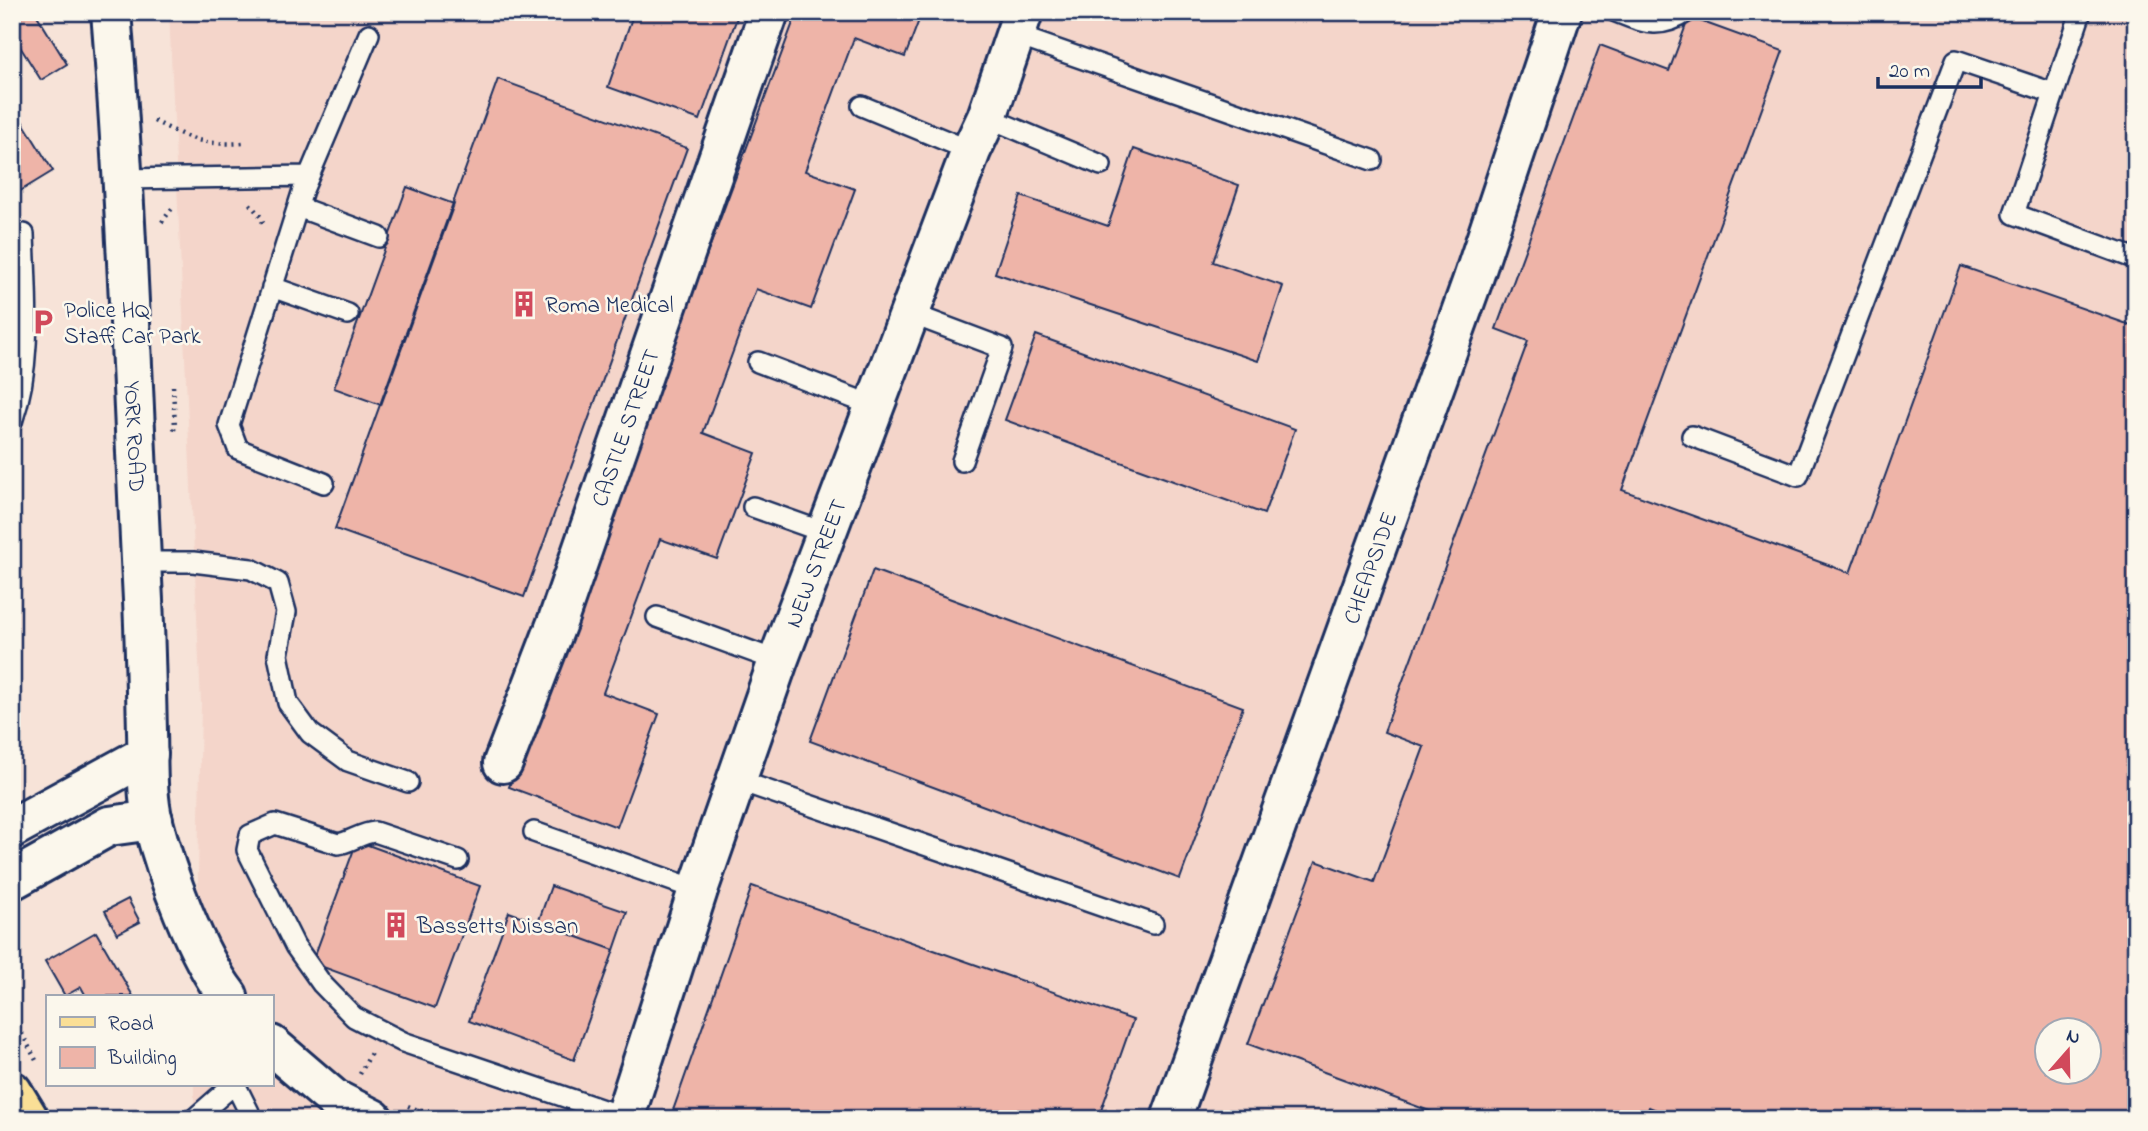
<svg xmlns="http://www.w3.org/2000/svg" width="2148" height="1131" viewBox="0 0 2148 1131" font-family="'Indie Flower',sans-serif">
  <rect width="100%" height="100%" fill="#f7e3d8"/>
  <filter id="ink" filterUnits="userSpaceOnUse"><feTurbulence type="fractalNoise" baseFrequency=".0143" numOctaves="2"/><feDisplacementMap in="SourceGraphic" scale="14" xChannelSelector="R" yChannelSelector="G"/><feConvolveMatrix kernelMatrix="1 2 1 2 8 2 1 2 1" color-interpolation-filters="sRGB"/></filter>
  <g filter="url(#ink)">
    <path fill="#f4d5ca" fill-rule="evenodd" d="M169,12h1967v1107h-1942v-35h77v-88h-75l5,-293zM2046,1030h42v42h-42z"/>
    <path fill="#eeb4a8" stroke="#1b2f5e" stroke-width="2" fill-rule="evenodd" d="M12,12h23l32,52 -26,16 -29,-46z
      M634,12h105l-39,108 -92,-33z
      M797,12h125l-17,45 -51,-19 -49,133 50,18 -44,120 -55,-20 -53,144 53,20 -39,106 -57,-20 -57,154 56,21 -42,113 -108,-40z
      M1689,17l94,34 -161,439 228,83 111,-307 175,61v792h-456l-31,-12 -4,12h-194l-203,-75 68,-183 58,21 50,-135 -40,-15 144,-391 -32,-12 104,-284 69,26zM2046,1030h42v42h-42z
      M498,79l189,69 -163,449 -189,-68z
      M14,108l39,63 -41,25v-87z
      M1134,149l105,36 -26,77 70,24 -25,75 -263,-88 26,-77 87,30z
      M407,187l47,17 -73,201 -47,-17z
      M1036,335l259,94 -31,85 -259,-94z
      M873,570l370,137 -63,172 -370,-138z
      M357,841l123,45 -45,122 -123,-45z
      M551,886l76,26 -13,38 -76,-27z
      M752,886l381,134 -35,99h-428z
      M128,899l12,23 -23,12 -12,-23z
      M509,912l105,38 -40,110 -105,-39z
      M96,932l37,64h-47l-5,-9 -16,9 -20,-35z"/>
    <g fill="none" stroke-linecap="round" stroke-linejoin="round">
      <g stroke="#1b2f5e" stroke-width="24">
        <path id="service" d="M1616,12c27,11 45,18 71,0
          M2081,12l-67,202 122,45
          M1015,35l357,125
          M862,106l109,45
          M987,117l114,48
          M122,179l186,-3
          M298,207l81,30
          M272,287l76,27
          M909,313l93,35 -40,113
          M758,362l116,44
          M12,422c21,-61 14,-125 12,-188
          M1692,436l106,40 158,-416 97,33
          M324,483l-86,-34 -9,-24 74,-235 66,-156
          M753,507l73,26
          M141,562h52l58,7 27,14 8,29 -8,43 10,48 22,30 38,28 60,21
          M657,617l121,44
          M737,780l416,144
          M534,832l164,58
          M458,860l-83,-28c-14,1 -24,10 -37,12l-63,-20 -25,11 -3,15 48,96 27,38 32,33 49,25 221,75
          M235,1084l14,28
          M194,1119l40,-35"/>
      </g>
      <g stroke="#1b2f5e" stroke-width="44">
        <g id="minor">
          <path id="s1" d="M111,12c16,196 22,392 32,588 2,44 3,88 4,132 1,29 -1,61 6,90 13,51 43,133 75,174"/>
          <path id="s2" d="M503,763l55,-143 211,-608"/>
          <path d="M12,828l136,-74"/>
          <path d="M12,880l97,-54 44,-6"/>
          <path d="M271,1045l63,54 39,20"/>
          <path id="s3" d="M624,1119l74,-229 80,-229 193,-510 16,-34 36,-105"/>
          <path id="s4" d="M1171,1119l301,-837 90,-270"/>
        </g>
      </g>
      <g stroke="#1b2f5e" stroke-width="44">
        <path id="primary" d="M12,1091l17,28"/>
      </g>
      <path stroke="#1b2f5e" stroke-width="4.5" stroke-dasharray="2 5" stroke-linecap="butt" d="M154,121c34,17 49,25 89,22
        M250,204l11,13 2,6
        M162,222l11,-15
        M173,386l2,41 -2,5
        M12,1015l26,49
        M360,1074l11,-21
        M408,1106l32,13
        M1213,1111l7,8"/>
      <use href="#service" stroke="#fbf7ec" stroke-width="19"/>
      <use href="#minor" stroke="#fbf7ec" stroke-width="38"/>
      <use href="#primary" stroke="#fadf96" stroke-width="38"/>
    </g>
  </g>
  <defs>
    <g id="building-bare" transform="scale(2.1)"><path d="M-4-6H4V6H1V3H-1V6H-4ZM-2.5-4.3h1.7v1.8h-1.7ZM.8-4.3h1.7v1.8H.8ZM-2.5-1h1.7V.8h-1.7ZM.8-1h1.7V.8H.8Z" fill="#d1495b" stroke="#fbf7ec" stroke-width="2.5" paint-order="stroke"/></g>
    <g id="parking-bare" transform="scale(2.1)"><path d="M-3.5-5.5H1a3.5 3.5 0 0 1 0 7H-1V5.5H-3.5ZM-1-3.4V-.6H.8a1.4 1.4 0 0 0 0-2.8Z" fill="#d1495b" stroke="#fbf7ec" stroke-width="2.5" paint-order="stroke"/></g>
  </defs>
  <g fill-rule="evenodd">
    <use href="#building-bare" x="524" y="304"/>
    <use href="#parking-bare" x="43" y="322"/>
    <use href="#building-bare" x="396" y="925"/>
  </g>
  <g text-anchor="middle" stroke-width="5" stroke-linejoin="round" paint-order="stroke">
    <g font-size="23" fill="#1b2f5e" stroke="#fbf7ec" text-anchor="start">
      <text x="545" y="312">Roma Medical</text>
      <text x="64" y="317">Police HQ<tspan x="64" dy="26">Staff Car Park</tspan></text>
      <text x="417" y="933">Bassetts Nissan</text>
    </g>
    <g font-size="23" fill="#1b2f5e" stroke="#fbf7ec">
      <text dy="8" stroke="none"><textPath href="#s2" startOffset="357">CASTLE STREET</textPath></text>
      <text dy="8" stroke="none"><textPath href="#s1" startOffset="425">YORK ROAD</textPath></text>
      <text dy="8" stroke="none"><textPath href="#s3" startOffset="588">NEW STREET</textPath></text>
      <text dy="8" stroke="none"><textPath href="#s4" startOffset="586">CHEAPSIDE</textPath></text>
    </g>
  </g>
  <rect width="2148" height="1131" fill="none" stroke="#fbf7ec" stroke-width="42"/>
  <rect x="21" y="21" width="2106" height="1089" fill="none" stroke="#1b2f5e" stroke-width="2.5" filter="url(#ink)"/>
  <rect x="46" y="995" width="228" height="91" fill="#fbf7ec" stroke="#a1a7b3" stroke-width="2"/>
  <rect x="60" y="1017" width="35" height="10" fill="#fadf96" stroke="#a1a7b3" stroke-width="2"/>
  <text x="108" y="1030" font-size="21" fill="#1b2f5e">Road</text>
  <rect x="60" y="1047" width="35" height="21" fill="#eeb4a8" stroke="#a1a7b3" stroke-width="2"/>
  <text x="108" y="1064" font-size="21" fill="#1b2f5e">Building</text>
  <g transform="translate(2068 1051) rotate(20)"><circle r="33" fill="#fbf7ec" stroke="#a1a7b3" stroke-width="2"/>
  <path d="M0-5L12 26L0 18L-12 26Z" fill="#d1495b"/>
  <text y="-10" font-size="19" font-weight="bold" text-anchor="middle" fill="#1b2f5e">N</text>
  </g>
  <path d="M1878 77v10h103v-10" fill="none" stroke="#1b2f5e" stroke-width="3.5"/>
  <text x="1889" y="77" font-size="21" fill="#1b2f5e" stroke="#fbf7ec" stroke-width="5" paint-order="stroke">20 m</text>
</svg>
